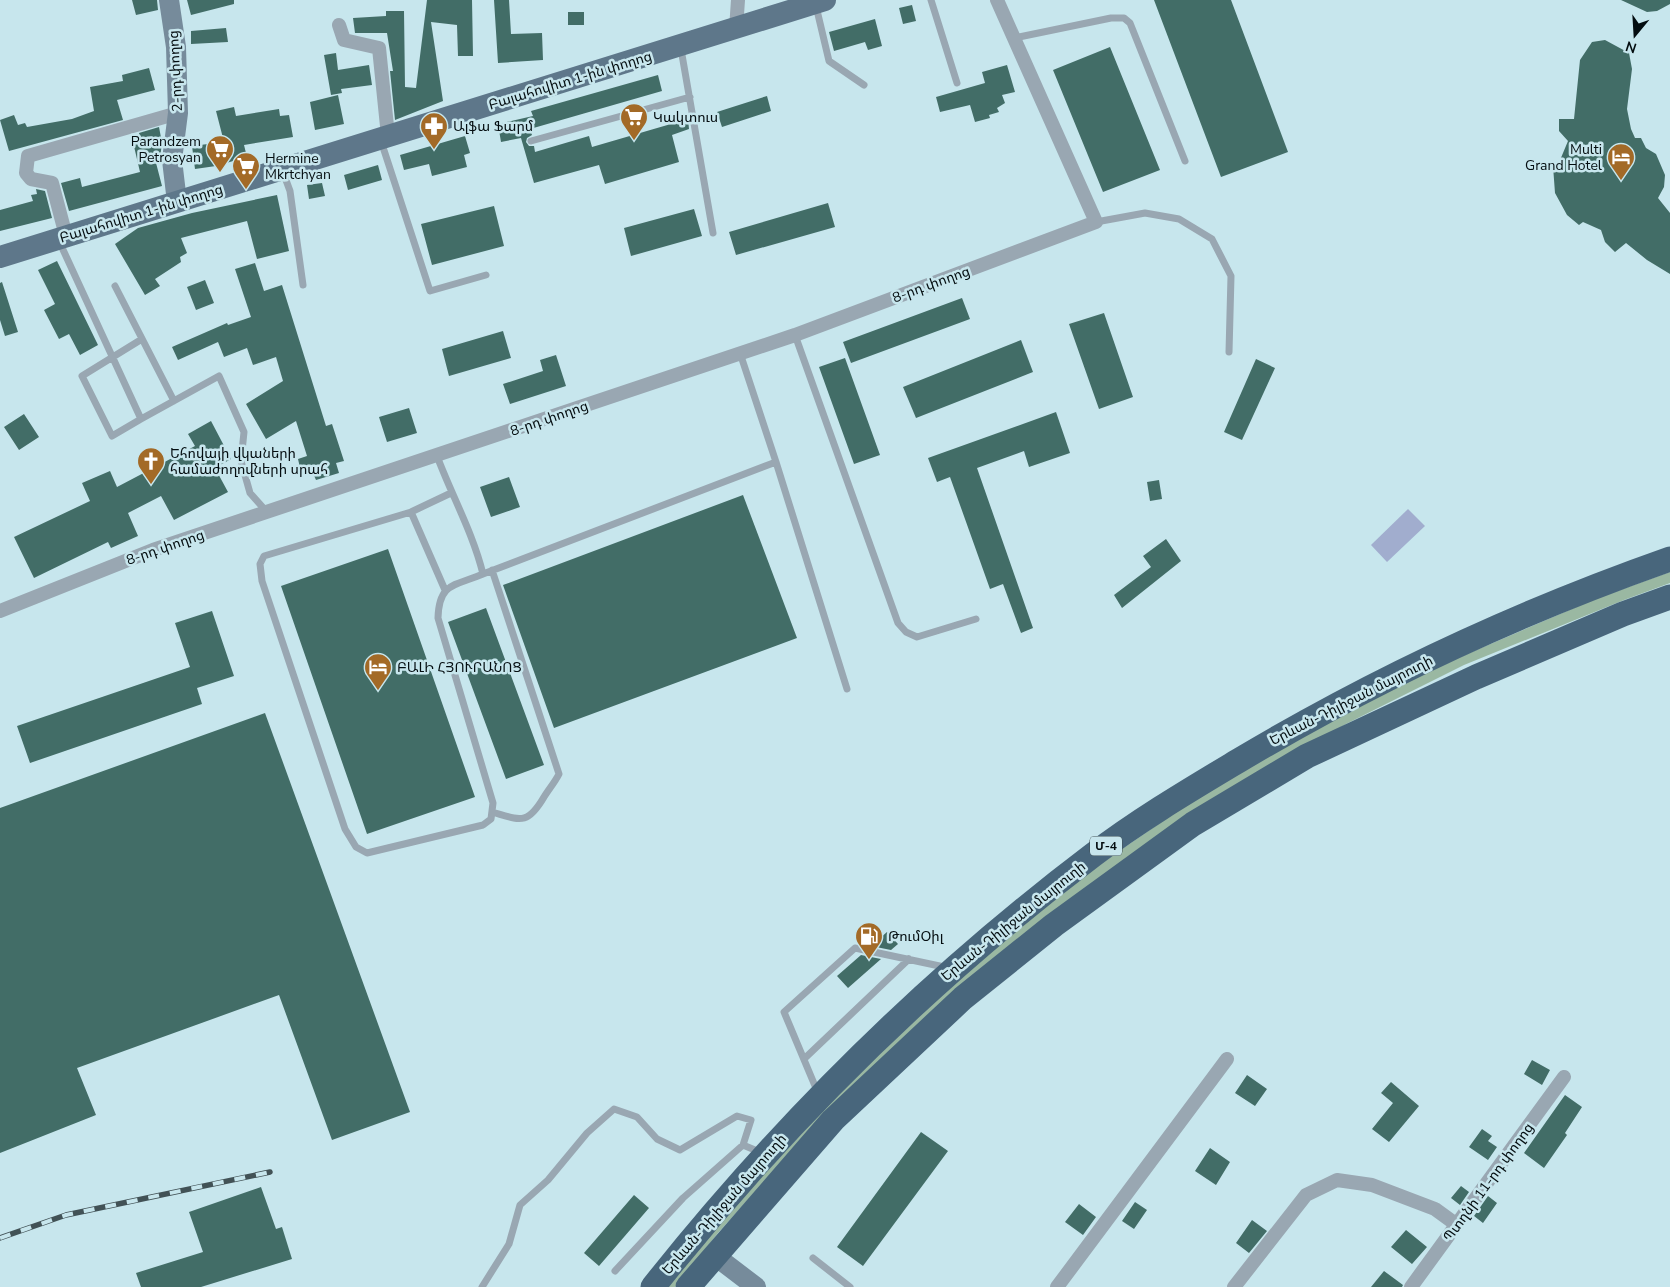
<svg xmlns="http://www.w3.org/2000/svg" width="1670" height="1287" viewBox="0 0 1670 1287" font-family="'Nunito Sans','Noto Sans Armenian',sans-serif">
  <rect width="100%" height="100%" fill="#c7e6ed"/>
  <path fill="#9ab8a2" d="M1670,572v11l-46,17 -160,65 -118,59 -139,80 -416,348 -73,81 -43,54h-15l228,-247 118,-103 90,-70 109,-75 124,-72 87,-44 179,-77z"/>
  <path fill="#a1adce" d="M1408,509l17,17 -38,36 -16,-17z"/>
  <path fill="#426d67" d="M132,0h25l1,10 -22,5z
    M187,0h47v4l-43,11z
    M427,0h45l1,56h-15l-1,-31 -26,-3 12,79 -48,19 -5,-49h3l-6,-38h-32l-2,-15 33,-2v-5h18l1,76 11,1z
    M494,0h15l2,34 31,-1 1,27 -45,3z
    M1154,0h77l57,152 -67,25z
    M1621,0h49v4l-13,7 -10,1z
    M912,5l4,16 -13,3 -4,-16z
    M568,12h16v13h-16z
    M875,19l7,27 -14,4 -3,-8 -31,9 -5,-19z
    M226,28l2,14 -37,2v-13z
    M1605,40l24,13 3,16 -5,40 4,20 4,9h6l5,10 10,6 9,21 -1,12 -6,11 12,15v61l-23,-14 -21,-17 -11,9 -10,-10 -4,-12 -18,-8 -4,3 -12,-10 -12,-22 -2,-27 5,-1 10,-24 -9,-10v-12h15l6,-59 12,-18z
    M1110,47l50,123 -57,22 -50,-122z
    M336,53l2,17 31,-5 3,20 -31,4 1,4 -11,2 -7,-40z
    M1007,65l8,27 -13,3 3,8 -8,5 2,4 -10,3 1,3 -15,4 -5,-17 -30,7 -4,-15 49,-14 -3,-11z
    M149,68l6,22 -38,10 6,20 -114,31 -9,-31 14,-5 4,10 7,-2 2,4 45,-8 22,-8 -4,-24 33,-6 -1,-6z
    M658,75l4,16 -132,38 2,6 -5,3 -1,4 3,4h5l1,6 54,-16 3,11 96,-28 1,10 -17,6 7,27 -74,22 -6,-19 -65,18 -13,-45 -20,4 -3,-18 35,-8 -2,-5z
    M338,95l6,29 -29,6 -5,-28z
    M767,96l4,15 -49,16 -5,-15z
    M234,107l2,9 43,-7 1,7 9,-1 4,22 -49,8 3,12 -31,9 -21,3 -3,-23 32,-4 -8,-31z
    M159,127l3,16 -2,15 -5,1 7,27 -93,25 -8,-28 19,-5 2,9 58,-15 -7,-30 7,-2 -1,-7z
    M465,136l5,17 -6,2 3,12 -35,9 -3,-12 -25,6 -4,-15z
    M378,165l4,15 -34,10 -4,-15z
    M322,183l3,13 -16,3 -2,-14z
    M36,189l9,2 7,27 -52,13v-21l33,-9 -2,-6 6,-1z
    M277,195l12,56 -32,8 -10,-38 -66,17 6,15 -7,4 1,5 -26,17 5,7 -15,9 -30,-51 23,-16 54,-15z
    M828,203l7,24 -99,28 -7,-23z
    M494,206l10,40 -72,19 -11,-41z
    M694,209l8,27 -71,20 -7,-28z
    M57,261l41,84 -18,10 -11,-21 -10,5 -15,-29 11,-6 -17,-34z
    M255,263l9,28 18,-6 44,141 6,-2 12,37 -8,2 3,10 -23,7 -4,-9 -11,1 -3,-13 9,-3 -11,-35 -30,18 -20,-35 37,-23 -7,-24 -23,8 -6,-17 -23,9 -6,-15 -40,18 -6,-13 55,-24 1,2 23,-8 -16,-48z
    M205,280l9,23 -18,7 -9,-23z
    M2,282l16,50 -13,4 -5,-16v-37z
    M962,298l8,21 -119,44 -8,-21z
    M1104,313l29,84 -34,12 -30,-85z
    M503,331l8,27 -62,18 -7,-27z
    M1021,340l12,32 -117,46 -13,-31z
    M556,355l10,31 -56,18 -7,-20 40,-13 -3,-11z
    M845,358l35,97 -26,9 -35,-97z
    M1256,359l19,9 -33,72 -18,-8z
    M409,408l8,25 -30,9 -8,-25z
    M1056,412l14,41 -41,14 -5,-16 -47,17 56,160 -12,5 -18,-49 -13,5 -40,-112 -13,5 -9,-24z
    M24,414l15,23 -20,13 -15,-23z
    M211,421l20,38 -16,9 13,24 -54,28 -13,-24 -33,17 10,23 -27,12 -3,-6 -74,36 -20,-41 76,-36 -8,-18 28,-12 7,16 78,-41 -7,-12z
    M509,477l11,30 -29,10 -11,-30z
    M1159,480l3,19 -12,2 -3,-19z
    M743,495l54,143 -243,90 -51,-143z
    M1166,539l15,22 -59,47 -8,-13 37,-28 -8,-11z
    M388,549l87,248 -108,37 -86,-248z
    M486,608l58,157 -38,14 -58,-157z
    M212,611l22,65 -37,12 5,16 -172,59 -13,-37 173,-59 -15,-44z
    M265,713l145,399 -78,28 -53,-145 -202,73 19,47 -96,38v-345z
    M887,932l11,12 -7,6 -20,-4z
    M861,955l20,4 -33,29 -11,-12z
    M1532,1060l18,10 -8,15 -18,-11z
    M1247,1075l20,14 -12,17 -20,-13z
    M1391,1082l28,24 -30,36 -17,-13 21,-26 -12,-10z
    M1565,1095l17,12 -17,26 2,2 -23,33 -20,-15z
    M1482,1129l10,7 -4,5 9,6 -9,13 -19,-13z
    M921,1132l27,19 -85,115 -26,-19z
    M1210,1148l20,14 -14,23 -21,-14z
    M1461,1186l8,6 -9,13 -9,-7z
    M261,1187l15,42 6,-2 10,32 -91,28h-60l-5,-14 67,-21 -14,-40z
    M634,1195l15,13 -50,58 -15,-13z
    M1488,1196l9,7 -14,20 -9,-7z
    M1135,1202l12,8 -13,19 -12,-8z
    M1079,1204l17,13 -13,18 -18,-13z
    M1252,1220l15,11 -18,22 -13,-10z
    M1406,1230l21,17 -15,17 -21,-17z
    M1384,1271l19,14 -1,2h-31z"/>
  <g fill="none" stroke-linecap="round" stroke-linejoin="round">
    <path stroke="#99a7b2" stroke-width="7" d="M931,0l26,83
      M816,6l13,55 35,24
      M1014,38l97,-20h13l6,5 55,138
      M681,49l32,184
      M381,141l49,150 56,-16
      M531,141l159,-44
      M283,172l7,19 13,94
      M1096,222l49,-9 34,6 33,20 19,37 -2,76
      M59,241l82,178 78,-43 25,56 -3,29 9,32 17,19
      M115,286l59,115
      M795,335l103,288 8,9 11,5 59,-18
      M740,353l36,109
      M141,419l-29,17 -30,-60 60,-37
      M437,456c15,40 36,77 46,118l293,-112 71,227
      M451,493l-40,19 -147,44 -4,8 2,17 83,248 11,18 11,6 116,-28 8,-6 2,-16 -55,-185c1,-36 17,-32 45,-44
      M411,512l34,78
      M492,812c28,8 35,14 52,-15 5,-8 11,-15 15,-23l-67,-204
      M804,1059l105,-100
      M818,1093l-34,-81 71,-64 94,20
      M813,1258l37,29
      M615,1271l68,-73 60,-53 19,8
      M482,1287l27,-43 11,-39 28,-25 39,-47 27,-24 23,8 20,22 23,11 57,-34 14,4 -8,25"/>
    <path stroke="#99a7b2" stroke-width="14" d="M339,25l5,15 35,8 9,88
      M736,29l2,-29
      M66,236l-14,-53 -21,-4 -5,-6 2,-17 150,-43
      M0,611l153,-61 642,-215 301,-113 -99,-222
      M1057,1287l170,-228
      M1234,1287l72,-92 31,-15 35,5 63,24 22,16
      M1411,1287l153,-210"/>
    <path stroke="#768b9b" stroke-width="20" d="M169,0l7,47 2,66 -6,47 5,42
      M714,1255l42,32"/>
    <path stroke="#5e778a" stroke-width="22" d="M0,257l825,-257"/>
    <path stroke="#48667c" stroke-width="25" d="M653,1287c128,-161 276,-308 440,-432 46,-35 95,-64 145,-94 134,-80 284,-150 432,-202
      M688,1287l145,-167 130,-122 91,-73 139,-101 114,-68 169,-79 147,-63 47,-17"/>
    <g stroke="#425256" stroke-width="5.5">
      <path id="rail" d="M0,1238l66,-23 204,-43"/>
    </g>
    <use href="#rail" stroke="#c7e6ed" stroke-width="4" stroke-dasharray="11" stroke-linecap="butt"/>
  </g>
  <defs>
    <g id="supermarket-pin" transform="scale(1.4375)"><path d="M0 17L-7.5 6A9.5 9.5 0 1 1 7.5 6Z" fill="#a36a27" stroke="#c7e6ed"/><path d="M-6-5.5h2.5l.6 2H6L4.5 2H-2.5L-4.4-4H-6ZM-1.5 3.2a1.3 1.3 0 1 0 .1 0ZM3 3.2a1.3 1.3 0 1 0 .1 0Z" fill="#fff"/></g>
    <g id="pharmacy-pin" transform="scale(1.4375)"><path d="M0 17L-7.5 6A9.5 9.5 0 1 1 7.5 6Z" fill="#a36a27" stroke="#c7e6ed"/><path d="M-2-6h4v4h4v4h-4v4h-4v-4h-4v-4h4Z" fill="#fff"/></g>
    <g id="hotel-pin" transform="scale(1.4375)"><path d="M0 17L-7.5 6A9.5 9.5 0 1 1 7.5 6Z" fill="#a36a27" stroke="#c7e6ed"/><path d="M-6-4.5h1.5V1H6V5H4.5V3h-9V5H-6ZM-4 0a1.8 1.8 0 1 1 3.6 0ZM.5 0V-2.5h3Q6-2.5 6 0Z" fill="#fff"/></g>
    <g id="church-pin" transform="scale(1.4375)"><path d="M0 17L-7.5 6A9.5 9.5 0 1 1 7.5 6Z" fill="#a36a27" stroke="#c7e6ed"/><path d="M-1.2-6h2.4v3.5h3.3v2.4h-3.3V6h-2.4V-.1h-3.3v-2.4h3.3Z" fill="#fff"/></g>
    <g id="fuel-pin" transform="scale(1.4375)"><path d="M0 17L-7.5 6A9.5 9.5 0 1 1 7.5 6Z" fill="#a36a27" stroke="#c7e6ed"/><path d="M-5.5-6h7V0h2V4h1.3V-2.5L3-4.5l.8-.8L6-3V5H2.5V1h-1V6h-7ZM-4.2-4.7v3.2H.2V-4.7Z" fill="#fff"/></g>
  </defs>
  <g fill-rule="evenodd">
    <use href="#supermarket-pin" x="634" y="117"/>
    <use href="#pharmacy-pin" x="434" y="126"/>
    <use href="#supermarket-pin" x="220" y="149"/>
    <use href="#hotel-pin" x="1621" y="157"/>
    <use href="#supermarket-pin" x="246" y="166"/>
    <use href="#church-pin" x="151" y="461"/>
    <use href="#hotel-pin" x="378" y="667"/>
    <use href="#fuel-pin" x="869" y="936"/>
  </g>
  <g text-anchor="middle" stroke-width="5" stroke-linejoin="round" paint-order="stroke">
    <rect fill="#c7e6ed" stroke="#3e4e52" stroke-width="1" x="1090" y="836.5" width="32" height="19" rx="4"/>
    <g font-size="12" font-weight="bold" fill="#040d10">
      <text x="1106" y="850">Մ-4</text>
    </g>
    <g font-size="14" fill="#040d10" stroke="#c7e6ed">
      <text transform="translate(175 71) rotate(-93)" y="5">2-րդ փողոց</text>
      <text transform="translate(570 80) rotate(-17)" y="5">Բալահովիտ 1-ին փողոց</text>
      <text transform="translate(141 213) rotate(-17)" y="5">Բալահովիտ 1-ին փողոց</text>
      <text transform="translate(931 284) rotate(-20)" y="5">8-րդ փողոց</text>
      <text transform="translate(549 418) rotate(-19)" y="5">8-րդ փողոց</text>
      <text transform="translate(165 547) rotate(-19)" y="5">8-րդ փողոց</text>
      <text transform="translate(1351 700) rotate(-27)" y="5">Երևան-Դիլիջան մայրուղի</text>
      <text transform="translate(1013 921) rotate(-39)" y="5">Երևան-Դիլիջան մայրուղի</text>
      <text transform="translate(1488 1182) rotate(-54)" y="5">Պտղնի 11-րդ փողոց</text>
      <text transform="translate(724 1204) rotate(-49)" y="5">Երևան-Դիլիջան մայրուղի</text>
    </g>
    <g font-size="14" fill="#040d10" stroke="#c7e6ed" text-anchor="start">
      <text x="653" y="122">Կակտուս</text>
      <text x="453" y="131">Ալֆա Ֆարմ</text>
      <text x="201" y="146" text-anchor="end">Parandzem<tspan x="201" dy="16">Petrosyan</tspan></text>
      <text x="1602" y="154" text-anchor="end">Multi<tspan x="1602" dy="16">Grand Hotel</tspan></text>
      <text x="265" y="163">Hermine<tspan x="265" dy="16">Mkrtchyan</tspan></text>
      <text x="170" y="458">Եհովայի վկաների<tspan x="170" dy="16">համաժողովների սրահ</tspan></text>
      <text x="397" y="672">ԲԱԼԻ ՀՅՈՒՐԱՆՈՑ</text>
      <text x="888" y="941">ԹումՕիլ</text>
    </g>
  </g>
  <g transform="translate(1635 35) rotate(198)" stroke="#c7e6ed" stroke-width="4" paint-order="stroke">
  <path d="M0-4L9 19L0 12L-9 19Z" fill="#040d10"/>
  <text y="-8" font-size="14" font-weight="bold" text-anchor="middle" fill="#040d10">N</text>
  </g>
</svg>
